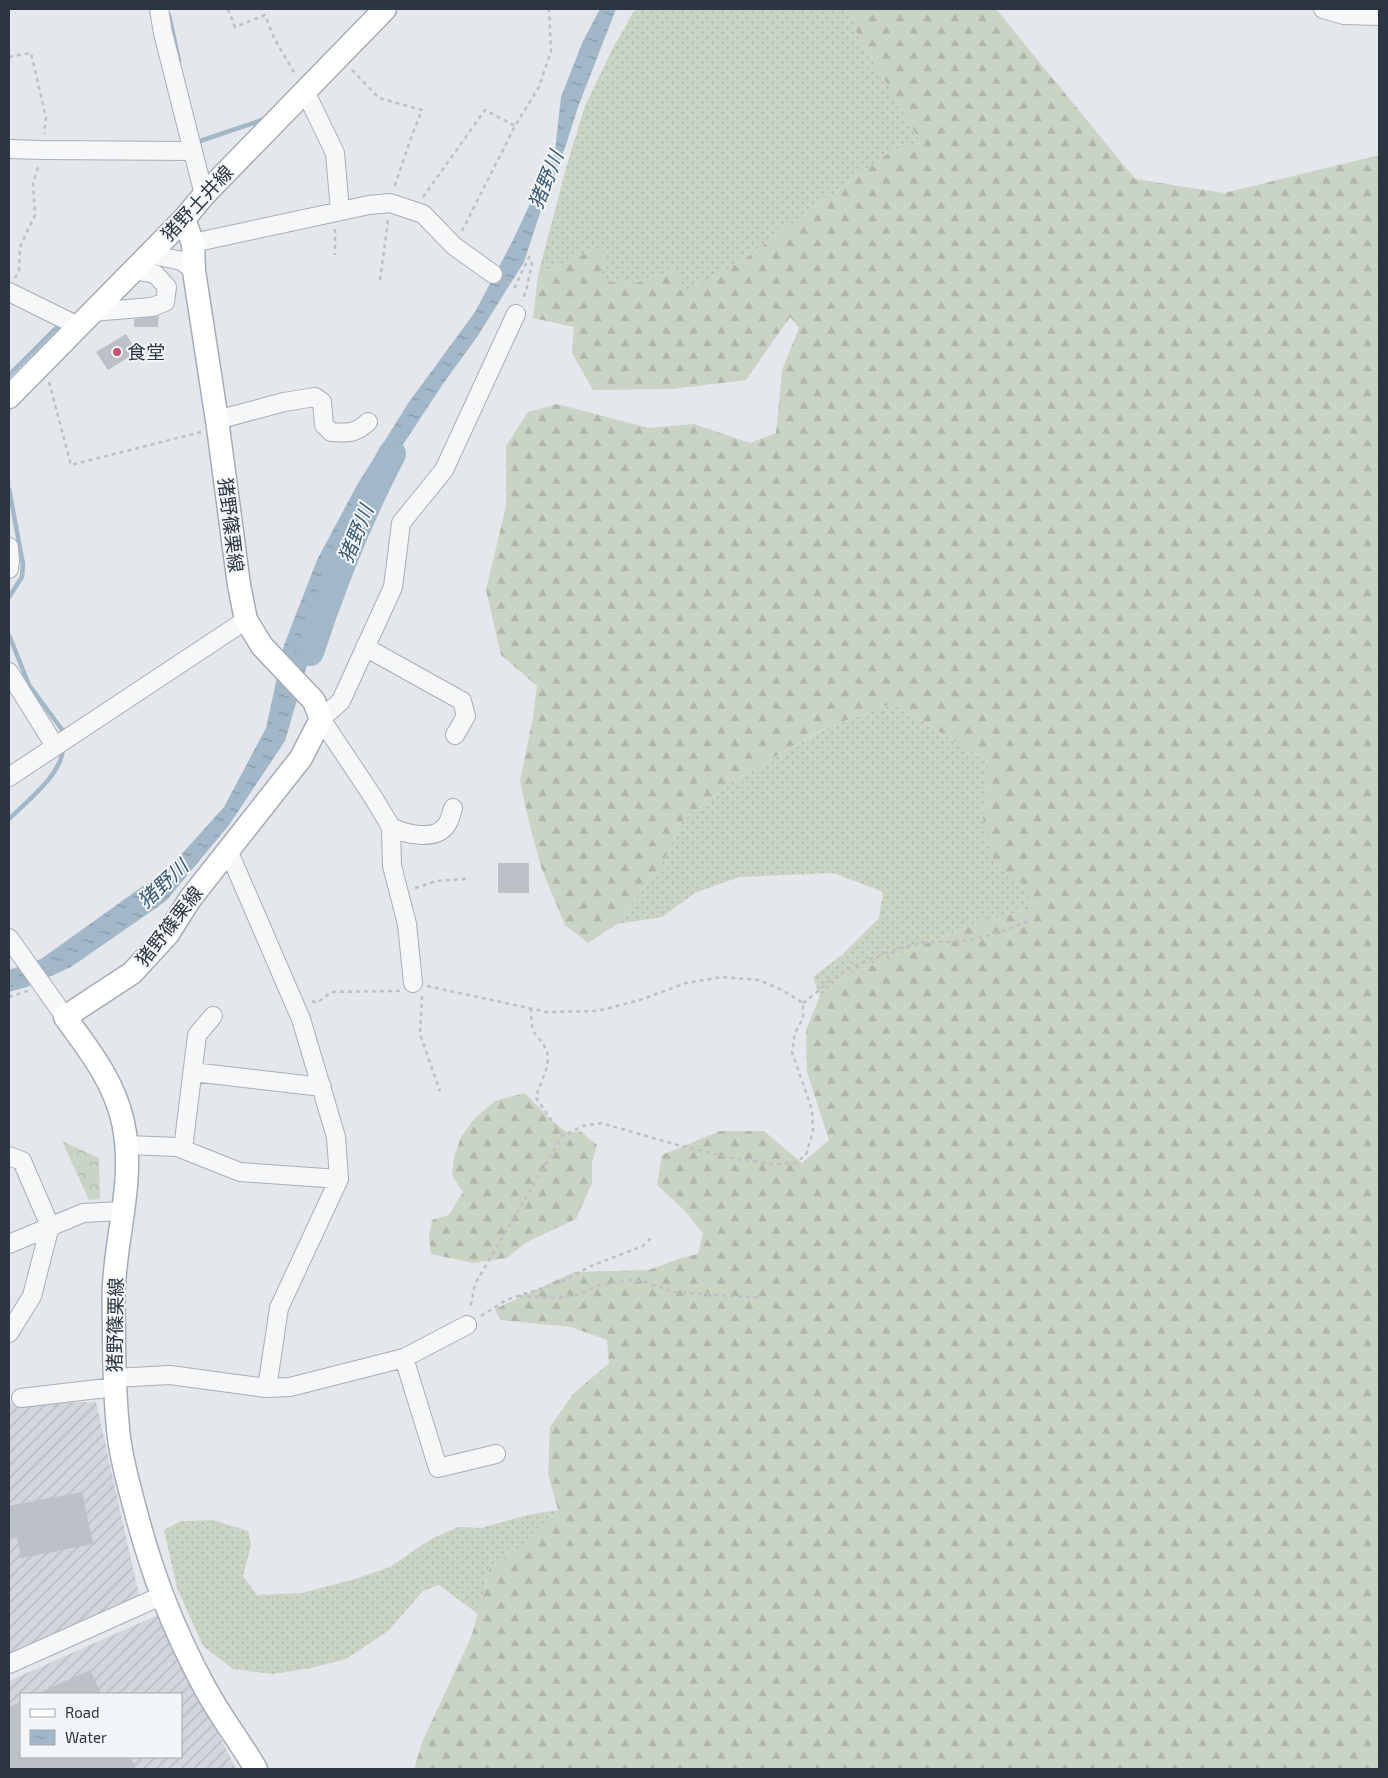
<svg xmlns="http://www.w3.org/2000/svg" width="1388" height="1778" viewBox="0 0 1388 1778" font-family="'Exo 2','Noto Sans JP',sans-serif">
  <defs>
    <pattern id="industrial-furrows" width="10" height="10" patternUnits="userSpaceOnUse" patternTransform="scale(1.25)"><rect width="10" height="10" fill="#d2d6dc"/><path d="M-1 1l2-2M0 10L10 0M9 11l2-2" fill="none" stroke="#b4b8be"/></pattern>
    <pattern id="grass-dots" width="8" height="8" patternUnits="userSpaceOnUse" patternTransform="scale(1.25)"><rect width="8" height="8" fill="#cad4c5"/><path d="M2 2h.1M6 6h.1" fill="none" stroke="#aeb7aa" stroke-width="1.8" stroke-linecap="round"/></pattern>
    <pattern id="forest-firs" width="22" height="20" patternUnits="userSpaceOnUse" patternTransform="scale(1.25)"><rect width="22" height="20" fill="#cad4c5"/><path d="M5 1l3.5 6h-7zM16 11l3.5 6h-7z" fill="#aeb7aa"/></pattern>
    <pattern id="park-crowns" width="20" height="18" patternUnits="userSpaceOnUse" patternTransform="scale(1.25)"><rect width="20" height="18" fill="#cad4c5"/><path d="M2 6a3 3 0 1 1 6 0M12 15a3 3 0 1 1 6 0" fill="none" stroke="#aeb7aa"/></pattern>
    <pattern id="water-ripples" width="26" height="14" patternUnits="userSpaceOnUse" patternTransform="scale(1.25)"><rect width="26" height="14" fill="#a2b8c8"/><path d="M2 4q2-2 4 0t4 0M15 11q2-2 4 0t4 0" fill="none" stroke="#8496a4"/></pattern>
  </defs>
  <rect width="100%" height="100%" fill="#e4e7eb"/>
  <path fill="url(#industrial-furrows)" fill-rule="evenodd" d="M96,1402l43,193 -130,58v-249z
    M158,1615l78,154h-227v-88zM21,1694h160v63h-160z"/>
  <path fill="url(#grass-dots)" d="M635,9h216l4,20 66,114 -31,9 -150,110 -53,30 -14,-22 -38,13 -36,-2 -4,-32 -57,26 28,-107 19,-62 27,-56z
    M892,703l97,59 -6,57 50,72 -9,19 -56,17 -121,48 -27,21 -7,-19 30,-23 36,-36 4,-26 -49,-19 -95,4 -44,16 -33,24 -45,7 47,-64 18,-39 50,-39 90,-52z
    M558,1510l-37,37 -31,19 -12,48 -39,-29 -16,6 -35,40 -42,28 -35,9 -38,6 -40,-5 -30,-23 -26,-58 -13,-58 17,-9 32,-1 35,11 3,14 -8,31 14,19 45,-2 53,-14 35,-12 41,-28 27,-12 23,1 47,-13z"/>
  <path fill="url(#forest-firs)" d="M851,9h145l139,170 89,14 155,-38v1614h-965l9,-29 49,-105 18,-69 31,-19 37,-37 -10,-36 2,-47 24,-34 35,-30 -2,-23 -36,-13 -71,-7 -5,-11 79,-37 75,-2 29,-11 20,-5 5,-21 -19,-23 -27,-25 5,-30 58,-24h44l38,32 27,-23 -22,-68 -1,-42 14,-34 27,-21 121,-48 56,-17 8,-19 -38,-27 -11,-45 6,-57 -97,-59 -71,27 -89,52 -50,39 -18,39 -47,64 -29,19 -23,-18 -24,-58 -13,-49 -8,-37 13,-64 4,-31 -36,-31 -15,-65 20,-84v-60l22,-34 29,-8 92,24 45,-4 56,19 26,-10 6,-63 17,-42 -9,-11 -44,63 -74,9 -79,1 -21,-37 2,-26 -41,-9 5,-43 57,-26 11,5 -6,27 35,2 38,-13 14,21 53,-29 150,-110 31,-9 -66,-114z
    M525,1093l27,28 16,12 12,-2 17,14 -5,18v20l-16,36 -49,23 -20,16 -34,5 -42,-9 -2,-17 3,-17 17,-5 14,-23 -11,-17 2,-18 7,-20 13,-18 21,-18z"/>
  <path fill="url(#park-crowns)" d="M62,1141l37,17 1,41 -11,1z"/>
  <path fill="url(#water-ripples)" d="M600,9h16l-38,98 -12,38 -25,65 -17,52 -47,75 -34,47 -68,103 -54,130 -36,124 -56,84 -63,76 -95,66 -44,20 -18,5v-22l32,-11 130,-93 53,-59 42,-79 18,-83 33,-85 40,-75 52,-83 66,-90 37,-70 43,-91 6,-54 22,-56z"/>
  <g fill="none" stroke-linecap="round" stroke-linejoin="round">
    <path stroke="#a2b8c8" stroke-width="4.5" d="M169,15l10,46
      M194,143l71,-24
      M9,375l46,-46 7,-5
      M9,489l14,75 -1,13 -13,20
      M9,635l20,50 34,46v5
      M9,819c18,-18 55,-46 54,-73"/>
    <path stroke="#a2b8c8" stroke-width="28" d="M310,652c22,-67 49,-135 82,-198"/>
  </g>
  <path fill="#bbc1c7" d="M159,316l-1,11h-24v-8z
    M126,334l11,18 -29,18 -12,-18z
    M498,863h31v30h-31z
    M82,1492l11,52 -72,14 -4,-21 -8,2v-33z
    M90,1670l11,24h-64z
    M21,1702v55h110l5,12h-127v-62z"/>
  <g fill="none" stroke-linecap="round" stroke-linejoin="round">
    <g stroke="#a9aeb5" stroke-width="20">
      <path id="minor" d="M159,9l4,24 41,162
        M1323,9l21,6 35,1
        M305,91l30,62 5,58
        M9,149l33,1 151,1
        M193,244l9,-3 167,-36 21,-2 33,11 31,32 39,28
        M149,254l33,7 12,10
        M9,292l69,34
        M92,312l60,-5 13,-5 2,-15 -12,-13 -22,-4
        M217,420l67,-18 31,-5 7,5 2,23 7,7c17,1 24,2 37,-10
        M9,547l1,14 -1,8
        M365,647l97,54 4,15 -11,19
        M9,672l46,74
        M9,777l237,-157
        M391,827c14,7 42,14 54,0 5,-5 6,-13 8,-19
        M9,938l56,79
        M413,983l-6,-59 -15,-58 -1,-39 -18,-30 -52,-78 20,-18 52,-114 8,-64 43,-53 72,-156
        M193,1072l129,15
        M127,1145l50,2 63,25 99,7
        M183,1149l14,-114 16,-19
        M9,1156l13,5 28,65 -18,70 -23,37
        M9,1244l74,-31 40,-2
        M404,1358l34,110 58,-14
        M114,1378l56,-3 96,13 3,-13 10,-67 60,-129 -3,-42 -35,-118 -73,-169
        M266,1388l24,-1 114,-29 63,-33
        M21,1398l94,-11
        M9,1664l152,-68"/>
    </g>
    <g stroke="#a4adb6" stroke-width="25">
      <path id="major" d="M184,219l9,25 1,27 24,156 21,158 7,35 16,26 52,55 7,18 -20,39 -111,141 -22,35 -36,39 -67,44c24,33 49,64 58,105 12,56 -6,107 -9,163 -1,15 0,30 0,44 0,37 1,73 5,109 3,22 9,45 15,67 17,66 38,122 71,183 15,28 35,54 51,81
        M9,397l175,-178 20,-24 181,-186"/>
    </g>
    <path stroke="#bdc1c6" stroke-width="2.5" stroke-dasharray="4 4" stroke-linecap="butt" d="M228,9l7,18 30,-12 9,23 21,36
      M9,57l22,-4 15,65 -2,16
      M352,70l27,28 43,12 -11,28 -17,50
      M423,197l62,-87 30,16
      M335,229v26
      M462,231l53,-105 24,-39 12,-36 -2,-42
      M15,278l4,-7 1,-24 15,-32 -2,-32 5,-16
      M380,280l8,-60
      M507,282l8,5 14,-30 3,7 -6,27 -4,10
      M49,382l22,83 130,-33
      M415,888l21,-7 30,-2
      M427,986l120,26 50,-1 43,-11 46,-17 36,-6 37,3 25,11 19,12v15l-8,15 -3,19 20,58 1,21 -7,24 -11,8 -22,1 -37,-5 -62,-15 -73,-21 -18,3 -21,10 -87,148 -5,25
      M422,996l-2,38 20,57
      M9,997l19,-6
      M312,1001l5,2 14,-11 69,-1
      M803,1003c10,-7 19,-16 29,-24 20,-14 60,-30 84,-35 14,-4 31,-1 45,-3 25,-2 47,-12 69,-21
      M531,1008c0,8 0,17 3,24 4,7 11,12 13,20 4,16 -8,31 -11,46l26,37
      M519,1296l37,2 22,-3 18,-9 36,-6 14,2 27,10 88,6
      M481,1316l25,-16 55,-18 30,-16 52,-20 8,-8"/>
    <use href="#minor" stroke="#f6f7f9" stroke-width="18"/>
    <use href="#major" stroke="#fff" stroke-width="22"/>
  </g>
  <circle fill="#c6536f" stroke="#f3f6f8" stroke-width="2" cx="117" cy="352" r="5"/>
  <g text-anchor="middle" stroke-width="4" stroke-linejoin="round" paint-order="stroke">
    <g font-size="19" fill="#2c3642" stroke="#f3f6f8">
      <text transform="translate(197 203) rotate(-47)" y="7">猪野土井線</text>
      <text transform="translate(231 525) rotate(83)" y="7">猪野篠栗線</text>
      <text transform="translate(169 926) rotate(-52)" y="7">猪野篠栗線</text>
      <text transform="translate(115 1325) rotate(-89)" y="7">猪野篠栗線</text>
    </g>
    <g font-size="19" fill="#2c3642" stroke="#f3f6f8" text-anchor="start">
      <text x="127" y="359">食堂</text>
    </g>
    <g font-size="20" font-style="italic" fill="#395973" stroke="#f3f6f8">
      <text transform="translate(546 180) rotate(-68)" y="7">猪野川</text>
      <text transform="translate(356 534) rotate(-68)" y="7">猪野川</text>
      <text transform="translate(163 884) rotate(-43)" y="7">猪野川</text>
    </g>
  </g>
  <rect width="1388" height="1778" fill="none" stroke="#2c3642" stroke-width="20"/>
  <rect x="20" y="1693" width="162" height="65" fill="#f3f6f8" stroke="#a3a9af"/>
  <rect x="30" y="1709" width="25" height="8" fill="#ffffff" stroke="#a3a9af"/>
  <text x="65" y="1718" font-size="15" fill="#2c3642">Road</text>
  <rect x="30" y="1730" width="25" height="15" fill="url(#water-ripples)" stroke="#a3a9af"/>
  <text x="65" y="1743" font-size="15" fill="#2c3642">Water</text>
</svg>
